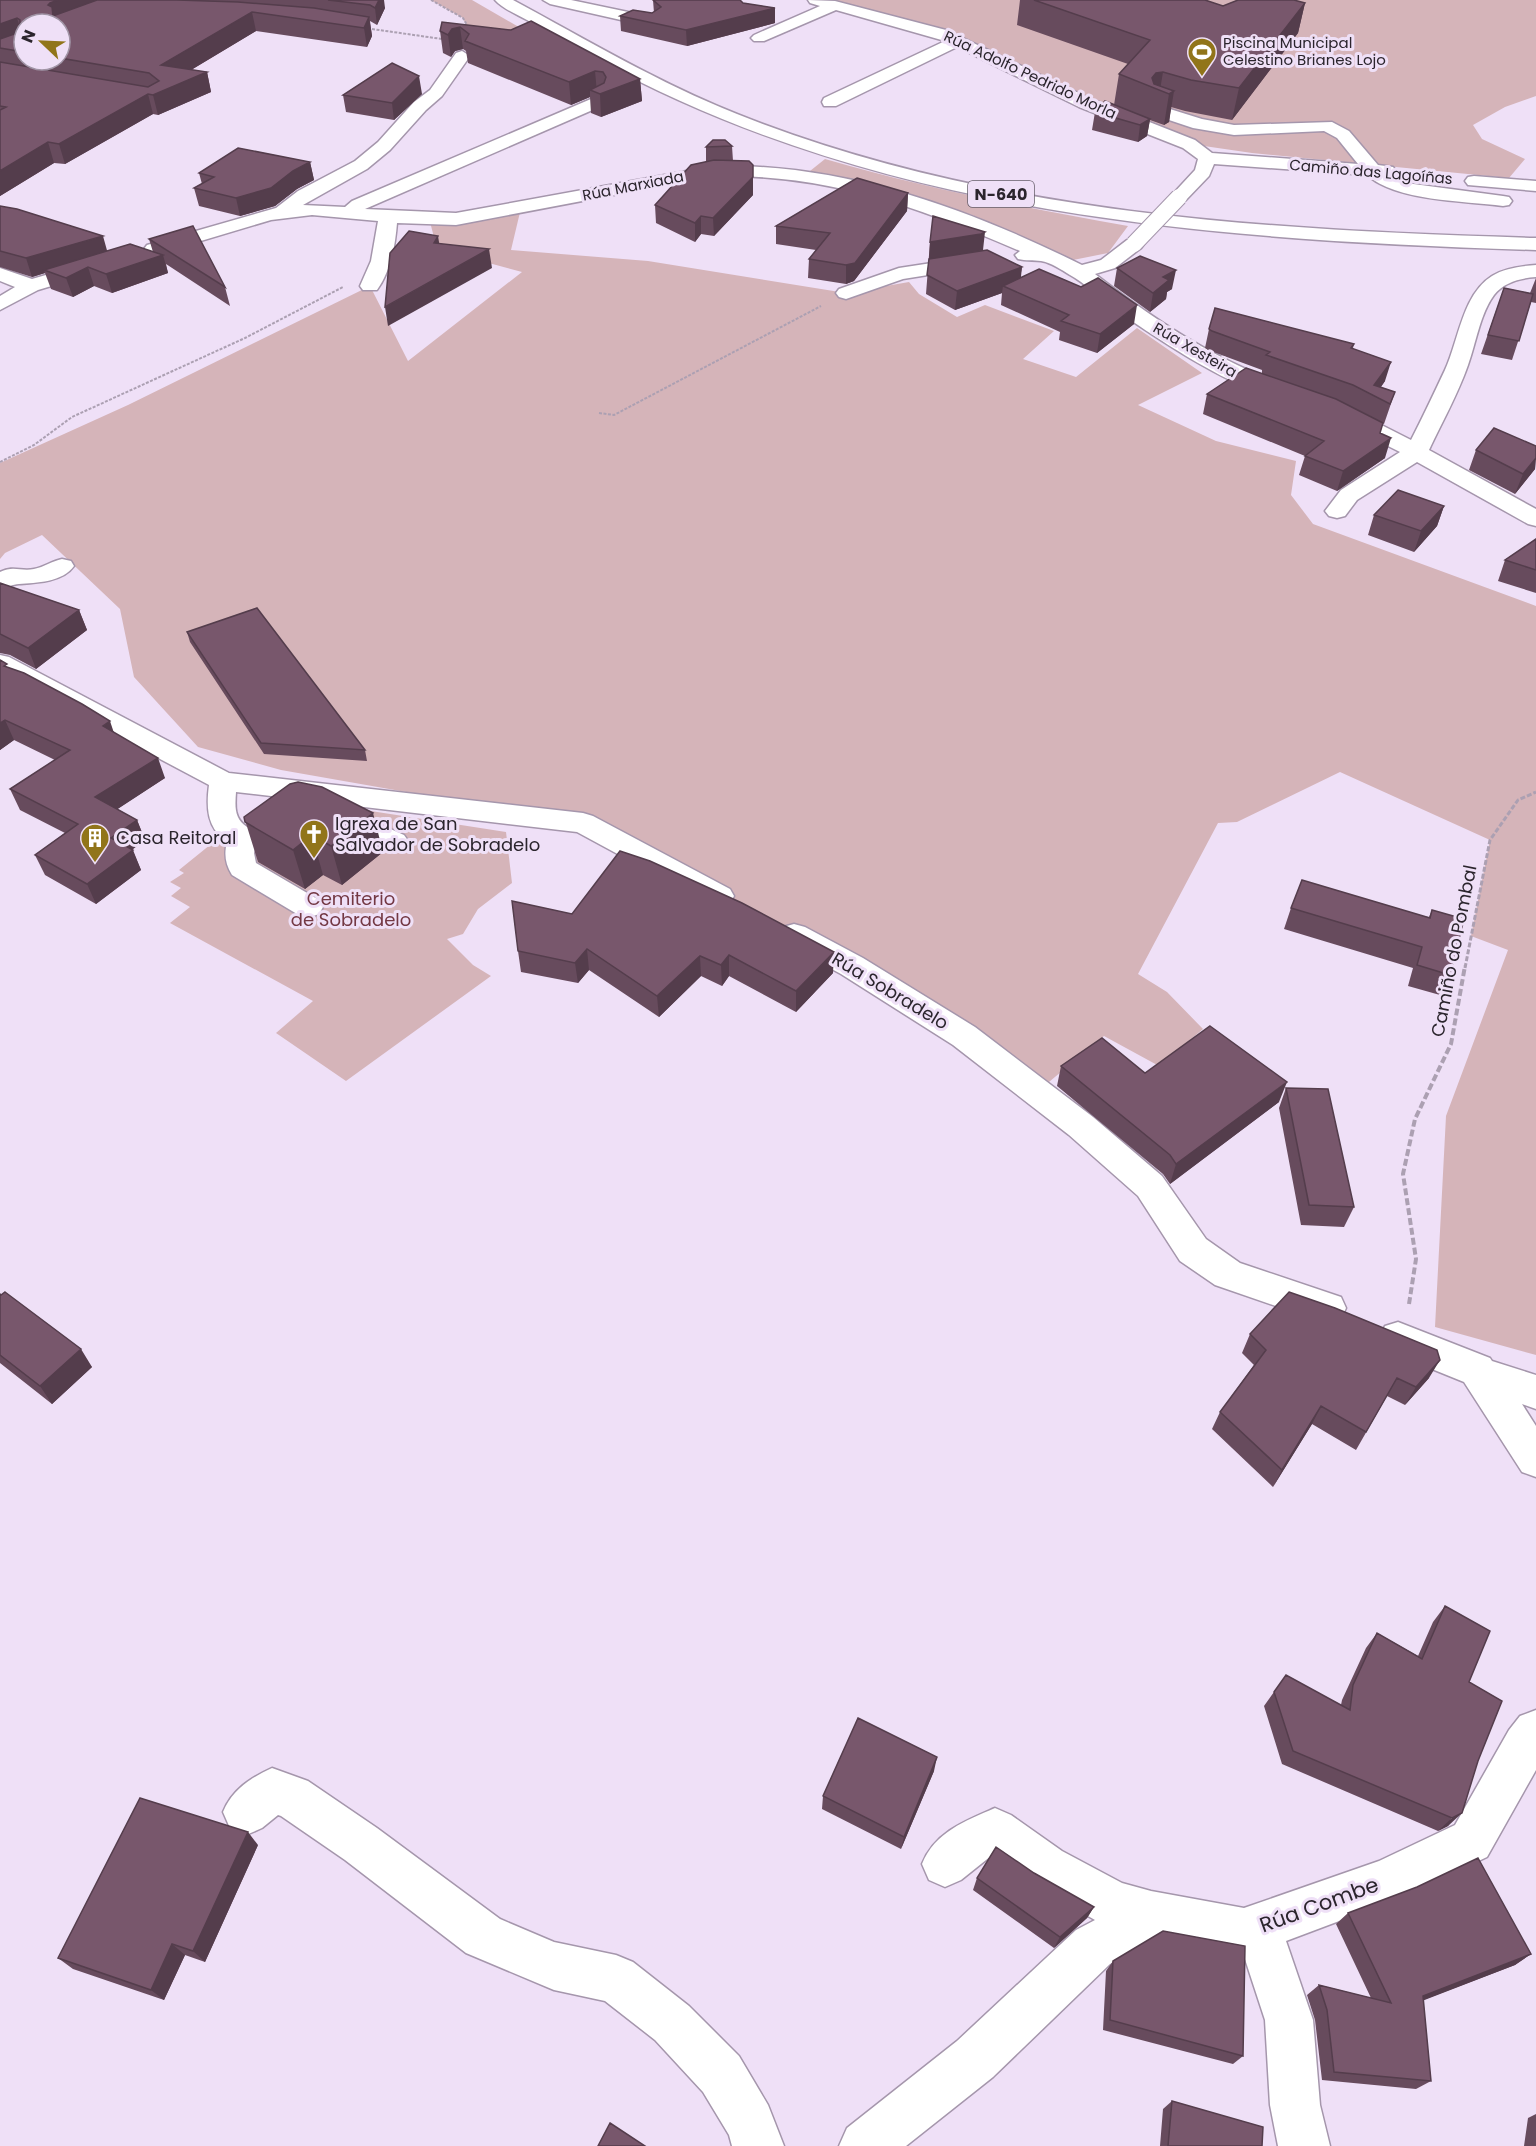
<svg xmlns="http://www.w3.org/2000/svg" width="1536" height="2146" viewBox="0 0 1536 2146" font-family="Poppins,sans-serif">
  <rect width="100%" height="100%" fill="#efe0f7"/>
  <path fill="#d5b4b9" d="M431,0h41l133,77 -132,-35 -10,-24z
    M815,0h721v96l-31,11 -32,18 9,14 43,20 -16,19 -257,-25 -48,-7 -150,-54 -120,-56z
    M825,159c100,29 201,49 303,67l-20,27 -35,7 -101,-45 -167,-40z
    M521,208l-10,42 137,11 198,32 63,-11 10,12 38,23 28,-12 69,26 -31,28 53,18 61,-49 65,45 -64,32 78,36 80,20 -5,34 22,29 223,82v749l-101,-28 11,-211 62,-166 -37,-14 19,-96 -150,-68 -103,50 -19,1 -80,151 29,18 36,37 -44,37 -55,-30 -67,56 -104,-76 -350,-193 -302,-53 -83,-23 -64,-70 -14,-68 -78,-74 -37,18 -5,6v-96l128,-58 242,-119 38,75 114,-89 -85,-23 -8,-31z
    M263,809h95l148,23 6,51 -34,26 -15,25 -16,5 26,26 18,11 -145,105 -70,-48 37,-32 -143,-78 20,-16 -19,-11 10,-8 -11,-6 14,-9 -5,-3 47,-38 17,-6z"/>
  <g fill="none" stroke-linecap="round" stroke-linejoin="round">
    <g stroke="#a596ac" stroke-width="3">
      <path id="minor" d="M543,0h28l81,17 8,5 -8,5 -102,-23z
        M808,0l27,1 111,29 145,69 104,41 17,13 146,11 -21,-26 -13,-7 -90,4 -41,-7 -42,-14 -2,-4 2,-4 6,-1 45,14 32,6 98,-3 17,9 29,34 15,2 3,4 -7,5 17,7 97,13 6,1 3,4 -3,4 -6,1c-39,-5 -108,-5 -136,-31l-153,-11 -5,12 -24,25h-12l-3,-4 25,-27 3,-11 -15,-11 -104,-41 -122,-60 -121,59h-12l-2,-4 2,-4 121,-57 -109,-31 -72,31h-10l-3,-3 3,-3 66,-29 -10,-3z
        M462,51l8,5 -28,40 -16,14 -36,40 -23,19 -64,36 42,2 7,-6 246,-105 6,1 2,4 -2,4 -239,104 91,4 258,-47c130,-3 253,42 368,99l19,-5 26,-20h14l3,4 -3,4 -26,20 -20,6c58,45 120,86 190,111l3,5 -3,5c-36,8 -143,-67 -175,-89 -13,-10 -25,-23 -40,-31 -8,-5 -20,-13 -29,-14 -8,-1 -15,0 -23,-2l-3,-4 5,-4c-104,-45 -191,-77 -306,-75l-258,49 -59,-2c-2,24 -6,47 -20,67h-14l-3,-4 11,-25 7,-40 -66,-6 -41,5 -117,35 -7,-2 -3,-4 3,-4 129,-37 22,-17 57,-30 23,-19 36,-40 16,-12 26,-37z
        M1474,176l62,5v10l-68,-6 -3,-4 3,-4z
        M971,257l7,2 3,4 -3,4 -75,12 -57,20 -7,-2 -3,-4 3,-4 60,-21z
        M91,262l7,2 3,4 -3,4 -60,18 -38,20v-14l15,-9 -15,-6v-13l32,11z
        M1536,265v12c-15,1 -32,5 -42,18 -14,19 -18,48 -26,70 -10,29 -26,57 -39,85l107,59v17l-8,-2 -111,-62 -60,38 -12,16 -8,2 -8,-2 -4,-5 16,-21 59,-38 -68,-34 -3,-5 3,-5 8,-2 8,2 63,32c12,-23 23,-47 34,-70 14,-30 17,-75 47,-94 12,-8 30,-10 44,-11z
        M62,559l9,2 3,5c-11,16 -38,17 -55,18 -6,0 -13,4 -19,5v-17c14,-7 21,0 34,-3 10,-2 18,-8 28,-10z
        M0,655l9,2 220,116 354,40 10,3 137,73 4,7 -4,7 -11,3 -11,-3 -131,-71 -341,-40c-1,15 -2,26 11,35 20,-6 29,-26 52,-20l4,7c-9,16 -30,25 -47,30l-2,9 2,10 63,37 4,7 -4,7 -11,4 -11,-4 -65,-39c-7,-11 -8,-21 -5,-33 -20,-14 -21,-34 -18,-57l-209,-111z
        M337,805l67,30 5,7 -5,7 -10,3 -67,-30 -4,-7 4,-7z
        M794,924l11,3 58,31 112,69 118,90 69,59 44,63 34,24 101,34 5,11 -5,11 -13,5 -113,-39 -35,-24 -42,-65 -69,-61 -116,-90 -112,-71 -58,-31 -4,-8 4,-8z
        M1398,1322l92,36 2,3 44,14v34l-14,-5 14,22v51l-14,-5 -58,-90 -79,-32 -6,-12 6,-12z
        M1536,1710v60l-49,87 -84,40 -117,44 27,79 7,85 10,41h-52l-8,-41 -5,-85 -21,-64 -90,-17 -44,25 -117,113 -87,69h-67l8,-18 110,-87 119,-111 19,-10 -65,-37 -39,-27 -30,24 -16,7 -16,-7 -7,-16c13,-32 43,-43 73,-56l16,7 51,36 60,32 29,8 93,17 135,-47 76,-36 54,-95 11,-14z
        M272,1768l36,13 69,47 123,91 54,23 62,13 17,7 56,44 50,50 29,49 16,41h-52l-3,-11 -26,-43 -48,-52 -50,-39 -51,-11 -88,-37 -121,-93 -64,-44 -3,-1 -16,13 -16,7 -16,-7 -7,-16c9,-22 27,-34 49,-44z"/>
    </g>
    <g stroke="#a596ac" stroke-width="3">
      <path id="highway" d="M495,0h18c74,40 146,83 224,114 253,101 530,116 799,124v12c-319,-10 -652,-33 -938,-190 -24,-13 -47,-27 -71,-40 -11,-6 -24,-11 -32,-20z"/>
    </g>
    <path stroke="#aca0b2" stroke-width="2" stroke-dasharray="3 1.5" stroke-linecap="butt" d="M431,0l32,18 7,12
      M372,29l70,10
      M599,413l15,2 207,-109
      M0,462l34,-17 38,-28 173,-79 98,-51"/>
    <path stroke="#aca0b2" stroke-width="3" stroke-dasharray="5 2" stroke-linecap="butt" d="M1465,968l25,-128 28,-40 18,-8"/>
    <path stroke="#aca0b2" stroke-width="4" stroke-dasharray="7 3" stroke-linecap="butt" d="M1409,1304l7,-45 -13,-85 12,-55 36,-75 14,-78"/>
    <use href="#minor" fill="#fff" fill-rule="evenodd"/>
    <use href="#highway" fill="#fff" fill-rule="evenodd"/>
    <g stroke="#a596ac" stroke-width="18" stroke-linecap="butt">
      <path id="minor-bridge" d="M1134,244l45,-47"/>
    </g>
    <use href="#minor-bridge" stroke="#fff" stroke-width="16"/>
  </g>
  <path fill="#674b5d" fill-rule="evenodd" d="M0,0h379l6,8 -8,17 -7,-4 2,15 -5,11 -111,-16 -65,39 16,2 4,20 -53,23 -5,-1 -88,50 -11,-1 -54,33zM24,24h36v36h-36z
    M653,0l90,3 32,5v15l-88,23 -66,-15 -1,-15 32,-3h2z
    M1020,0h185l18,6 82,-3 -7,30 -66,87 -47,-9 -14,-4 -2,15 -5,3 -14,-5 -3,16 -9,6 -46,-12 3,-18 19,-7 5,-31 9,-10 -111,-39z
    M442,22l198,57 2,22 -41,16 -10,-4 -1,-16 -19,8 -103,-42 -2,-12 -3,-2 -8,2 -4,6 -8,-4 -3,-22z
    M422,94l-28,26 -48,-8 -3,-17z
    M732,146l1,15 20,4v30l-39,41 -13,-2 -6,8 -39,-19 -1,-18 51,-43v-15z
    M310,162l4,18 -17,9 -22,17 -35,10 -41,-10 -5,-18 8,-4 -3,-11z
    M908,193l-1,18 -53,70 -8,3 -38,-6 1,-19 7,-9 -40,-6v-18z
    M0,206l107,45 46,1 -4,-13 76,48 5,19 -64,-42 2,9 -56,20 -18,-7 -21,11 -22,-8 -6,-16 -13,4 -32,-10z
    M930,242l53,8 39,17 -2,11 114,46 -37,29 -38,-13 1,-8 -59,-27 1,-12 -47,17 -29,-16z
    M1117,268l55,21 -5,3 -1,7 -16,13 -36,-26z
    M1536,278v25l-5,-1 -19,58 -31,-6 23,-66 26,5z
    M1209,329l145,15 -1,4 32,33 -4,6 14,5 -11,32 -40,-21 39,20 -3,10 5,25 -48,33 -38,-16 6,-19 -102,-42 4,-20 55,-21v-3l-54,-20 -3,-2z
    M1536,446l-1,23 -20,25 -46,-24 7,-20z
    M1444,506l-7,20 -23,26 -46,-17 6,-20z
    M1536,539v54l-38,-12 7,-21z
    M0,583l79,27 8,20 -51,39 -26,-14 -10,-2z
    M187,632l178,118 2,11 -103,-7 -74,-112z
    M0,660l8,8 106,64 51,46 -48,31 20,11 8,20 -13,9 9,21 -45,34 -51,-29 -10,-20 30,-22 -45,-23 -10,-21 45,-29 -41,-20 -14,10z
    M244,817l139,35 -41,33 -19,-10 -18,14 -47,-27z
    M512,901l321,72 -37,39 -67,-36 -7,10 -21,-10 -42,41 -70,-47 -11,13 -57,-11 -3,-21z
    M1291,908l138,9 3,-7 18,65 -10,20 -32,-9 5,-18 -129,-39z
    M1061,1066l84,7 134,29 -109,82 -7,-10 -106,-88z
    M1286,1088l68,119 -10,20 -43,-2 -22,-117z
    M0,1294l92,73 -40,37 -52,-41z
    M1250,1334l179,44 -24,27 -18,-9 -31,54 -44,-26 -39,63 -61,-58 8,-17 34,-47 -12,-12z
    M1445,1606l24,76 33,19 -54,125 -10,5 -156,-67 -18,-58 10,-14 67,13 1,-5 24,-52 11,-15 41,23 15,-34z
    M934,1771l-33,78 -79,-40 1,-13z
    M258,1845l-53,117 -20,-7 -21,45 -91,-31 -15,-11z
    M1034,1873l60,34 -7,11 -33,30 -81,-58 4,-12z
    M1348,1913l183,41 -16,11 -92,35 8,81 -15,8 -94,-9 -7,-60 -8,-25 12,-10 52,13 -35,-74z
    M1113,1961l130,95 -10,8 -130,-34 3,-59z
    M1172,2101l90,45h-102l3,-37z
    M1536,2114v32h-12l4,-28z"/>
  <path fill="#543d4c" d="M58,0h53l-55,21 -8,-16 2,-2z
    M379,0h5l1,8 -8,17 -2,-17z
    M1305,3l-7,30 -66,87 7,-32z
    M775,8v15l-88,23 -1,-16z
    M252,12l4,19 -90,54 -5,-20z
    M369,17l3,19 -5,11 -3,-19z
    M17,18l6,19 -23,9v-22z
    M460,27l3,22 -8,2 -4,6 -3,-22 4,-6z
    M595,71l2,22 -7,-3v7l-19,8 -2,-23z
    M207,72l4,20 -53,23 -5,-20z
    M1163,72l-3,18 -9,-3 1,-9 4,-5z
    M419,76l3,18 -28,26 -2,-17z
    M640,79l2,22 -41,16 -1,-23z
    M1174,91l-5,31 -5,3 5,-31z
    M148,94l5,20 -88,50 -6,-20z
    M1150,119l-3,17 -9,6 2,-17z
    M48,142l6,21 -54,33v-25z
    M310,162l4,18 -17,9 -22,17 -35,10 -4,-18z
    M753,177v18l-39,41 -1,-18z
    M908,193l-1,18 -53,70 -8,3v-19z
    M701,216v18l-6,8v-19z
    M985,232l-2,18 -54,11 1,-19z
    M103,236l5,18 -64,16 1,3 -13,4 -6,-19z
    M438,236l3,18 -7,-11z
    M489,249l3,19 -104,58 -3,-19z
    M163,255l5,18 -56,20 -6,-19z
    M88,267l6,19 -21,11 -7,-19z
    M1022,267l-2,19h-17l-1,7 -47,17 2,-19z
    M1176,270l-4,19 -5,3 -1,7 -16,13 3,-19 10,-16z
    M1137,305l-3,19 -37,29 3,-19z
    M1391,362l-6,19 -11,15v-11z
    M1391,438l-6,20 -48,33 6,-20z
    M1536,458l-1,11 -20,25 8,-20z
    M1444,506l-7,20 -23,26 7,-21z
    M79,610l8,20 -51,39 -8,-21z
    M5,720l9,20 -14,10v-27z
    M110,721l7,21 -14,-16z
    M158,758l7,20 -61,40 -9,-21z
    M373,813l10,39 -41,33 -11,-39z
    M137,820l8,20 -25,19 -9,-21z
    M312,835l11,40 -18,14 -12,-39z
    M133,850l8,20 -45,34 -9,-20z
    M587,949l2,21 -11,13 -3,-20z
    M834,952l-1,21 -37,39v-21z
    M729,955v21l-7,10 -1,-21z
    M700,956l1,20 -42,41 -2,-21z
    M1287,1082l-8,20 -109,82 6,-20z
    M81,1349l11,18 -40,37 -12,-18z
    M1440,1360l-11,18 -24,27 11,-18z
    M1321,1406l-9,18 -39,63 9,-17z
    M937,1757l-3,14 -33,78 3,-12z
    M1462,1813l-14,13 -10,5 14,-13z
    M248,1832l10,13 -53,117 -12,-11z
    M1094,1907l-7,11 -33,30 6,-11z
    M172,1944l13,11 -21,45 -13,-10z
    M1531,1954l-16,11 -106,41 14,-10z"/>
  <path fill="#78576c" stroke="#543d4c" stroke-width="1.5" d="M0,0h58l-8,3 -2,2 4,2 1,9 44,-16h80l61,2 76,6 55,9 -5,11 -112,-16 -91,53 46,7 -54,23 -5,-1 -89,50 -11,-2 -48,29v-61l6,-3 -6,-1v-44l148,25 11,-6 -10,-8 -89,-15v-34h-36v28l-24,-4v-9l20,-7v-12l-3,-2 -17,6z
    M328,0h51l-4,8 -5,-3z
    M653,0h87l3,3 32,5 -89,22 -66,-14 13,-6 19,3 9,-6z
    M1034,0h171l18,6 15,-6h56l11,3 -66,85 -48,-8 -28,-8 -7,1 -4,5 2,6 20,7 -5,3 -50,-20 31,-34z
    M531,21l109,58 -40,15 -10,-4 14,-7 2,-6 -3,-5 -8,-1 -26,11 -104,-41 4,-7 -9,-7 -8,2 -4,6 -8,-4 2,-9 69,8z
    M392,63l27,13 -27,27 -49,-8z
    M1105,101l45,18 -10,6 -45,-13z
    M713,140h12l7,6 -26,1z
    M238,148l72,14 -17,9 -22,17 -35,10 -42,-10 20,-11 -15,-4z
    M714,160l35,1 4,4v12l-40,41 -12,-2 -6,7 -40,-18 36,-40z
    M857,178l51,15 -53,70 -9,2 -37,-6 21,-26 -54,-7z
    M0,206l17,3 86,27 -77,22 -26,-7z
    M933,216l52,16 -4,2 -51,8z
    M193,226l32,61 -76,-48z
    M409,231l29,5 -4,7 55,6 -104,58 5,-54z
    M130,244l33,11 -57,19 -18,-7 -22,11 -22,-8z
    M987,250l35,17 -65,24 -30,-16 2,-16z
    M1140,256l36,14 -13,7 6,3 -16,13 -36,-25z
    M1039,269l42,18 17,-9 39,27 -37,29 -39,-13 8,-6 -66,-29z
    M1504,288l29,6 -14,47 -31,-6z
    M1215,308l139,36 -3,4 40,14 -17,23 21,7 -5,12 -37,-19 -87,-30 4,-3 -58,-21 -3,-2z
    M1246,368l90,31 47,24 -3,10 11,5 -48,33 -38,-15 19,-15 -117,-47z
    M1494,428l42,18v12l-13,16 -47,-24z
    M1398,490l46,16 -23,25 -47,-16z
    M1536,539v31l-31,-10z
    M0,583l79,27 -51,38 -28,-14z
    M257,608l108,142 -104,-7 -74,-111z
    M0,660l7,4 -3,2 20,7 58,31 28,17 -7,5 55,32 -63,39 42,23 -26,18 22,12 -46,34 -52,-29 43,-31 -68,-35 60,-39 -65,-30 -5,3z
    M298,782l24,5 51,26 -42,33 -19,-11 -19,15 -48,-28 -1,-5 46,-33z
    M620,851l30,10 92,42 92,49 -38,39 -67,-36 -8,10 -21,-9 -43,40 -70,-47 -12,14 -57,-12 -6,-50 60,13z
    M1302,880l128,38 2,-8 32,9 -14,56 -33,-10 5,-18 -131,-39z
    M1210,1026l77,56 -111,82 -6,-9 -109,-89 41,-28 43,35z
    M1286,1088l42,1 26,118 -45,-2z
    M5,1292l76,57 -41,37 -40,-31v-61l1,1z
    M1289,1292l46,16 102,42 3,10 -24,27 -19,-9 -31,54 -45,-26 -39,64 -62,-58 46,-62 -16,-16z
    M1445,1606l45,25 -21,51 33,19 -24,60 -16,52 -10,5 -159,-67 -19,-59 12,-17 64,35 3,-25 24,-52 45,26z
    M858,1718l79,39 -33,80 -81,-41z
    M140,1798l108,34 -55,119 -21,-7 -21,46 -93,-32z
    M996,1847l38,26 60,34 -34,30 -83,-59z
    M1478,1858l53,96 -108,42 8,85 -97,-9 -7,-62 -8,-25 72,18 -43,-90 69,-26z
    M1163,1931l82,15 -2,110 -133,-36 3,-59z
    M1172,2101l91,26 -1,19h-94z
    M610,2123l35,23h-47z"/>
  <defs>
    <g id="stadium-pin" transform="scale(1.5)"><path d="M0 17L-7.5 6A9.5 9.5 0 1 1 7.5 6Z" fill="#91751a" stroke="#efe0f7"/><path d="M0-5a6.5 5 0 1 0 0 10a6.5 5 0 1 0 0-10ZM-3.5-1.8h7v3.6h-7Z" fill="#fff"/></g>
    <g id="church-pin" transform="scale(1.5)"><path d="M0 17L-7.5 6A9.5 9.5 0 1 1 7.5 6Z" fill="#91751a" stroke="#efe0f7"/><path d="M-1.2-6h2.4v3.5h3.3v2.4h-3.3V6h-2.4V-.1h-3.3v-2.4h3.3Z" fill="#fff"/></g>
    <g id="building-pin" transform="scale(1.5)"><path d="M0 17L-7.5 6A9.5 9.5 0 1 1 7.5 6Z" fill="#91751a" stroke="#efe0f7"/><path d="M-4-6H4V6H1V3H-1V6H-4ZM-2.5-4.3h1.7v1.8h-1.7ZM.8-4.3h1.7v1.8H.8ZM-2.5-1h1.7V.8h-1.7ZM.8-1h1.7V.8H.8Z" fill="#fff"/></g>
  </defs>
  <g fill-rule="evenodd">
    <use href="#stadium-pin" x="1202" y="52"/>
    <use href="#church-pin" x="314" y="834"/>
    <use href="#building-pin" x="95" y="838"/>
  </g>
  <g text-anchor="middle" stroke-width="6" stroke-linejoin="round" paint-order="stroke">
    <g font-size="15" fill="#2b252d" stroke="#efe0f7" text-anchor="start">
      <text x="1223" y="48">Piscina Municipal<tspan x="1223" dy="17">Celestino Brianes Lojo</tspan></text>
    </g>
    <g font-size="15" fill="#2b252d" stroke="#efe0f7">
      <text transform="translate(1030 75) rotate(25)" y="5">Rúa Adolfo Pedrido Morla</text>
      <text transform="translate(1371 172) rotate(5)" y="5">Camiño das Lagoíñas</text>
      <text transform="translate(633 186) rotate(-11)" y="5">Rúa Marxiada</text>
      <text transform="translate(1195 350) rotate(30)" y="5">Rúa Xesteira</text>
    </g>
    <rect fill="#efe0f7" stroke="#665d6a" stroke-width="1.5" x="968" y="181" width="66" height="26" rx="4.5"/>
    <g font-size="16" font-weight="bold" fill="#2b252d">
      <text x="1001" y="200">N-640</text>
    </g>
    <g font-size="18" fill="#2b252d" stroke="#efe0f7" text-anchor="start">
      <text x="335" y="830">Igrexa de San<tspan x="335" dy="21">Salvador de Sobradelo</tspan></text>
      <text x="116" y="844">Casa Reitoral</text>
    </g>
    <g font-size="18" fill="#733844" stroke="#efe0f7">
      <text x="351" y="905">Cemiterio<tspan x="351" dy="21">de Sobradelo</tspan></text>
    </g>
    <g font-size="18" fill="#2b252d" stroke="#efe0f7">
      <text transform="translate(1454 951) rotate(-79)" y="6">Camiño do Pombal</text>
      <text transform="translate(890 991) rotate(31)" y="6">Rúa Sobradelo</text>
    </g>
    <g font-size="21" fill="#2b252d" stroke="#efe0f7">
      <text transform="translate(1319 1905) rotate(-20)" y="7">Rúa Combe</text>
    </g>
  </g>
  <g transform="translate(42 42) rotate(293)"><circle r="28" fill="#efe0f7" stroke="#a195a6" stroke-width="1.5"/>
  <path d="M0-4.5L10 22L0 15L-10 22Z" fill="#91751a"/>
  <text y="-9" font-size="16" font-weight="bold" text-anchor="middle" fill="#2b252d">N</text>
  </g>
</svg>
